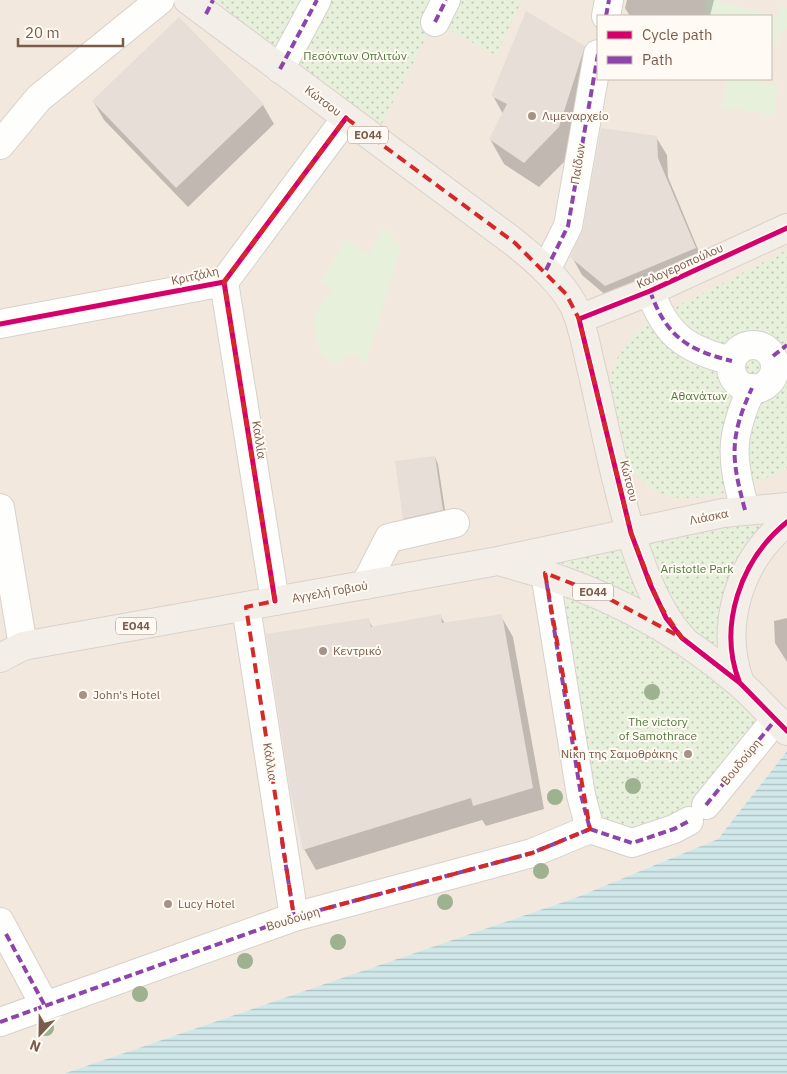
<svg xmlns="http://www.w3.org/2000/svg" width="787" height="1074" viewBox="0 0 787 1074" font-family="'IBM Plex Sans',sans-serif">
  <defs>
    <pattern id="park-dots" width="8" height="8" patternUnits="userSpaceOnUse" patternTransform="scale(1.25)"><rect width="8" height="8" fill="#e7f0db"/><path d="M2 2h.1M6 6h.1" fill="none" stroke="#c0c6b4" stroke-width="1.8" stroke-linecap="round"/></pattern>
    <pattern id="water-rules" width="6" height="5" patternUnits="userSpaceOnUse" patternTransform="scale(1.25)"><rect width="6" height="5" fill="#d0e8ea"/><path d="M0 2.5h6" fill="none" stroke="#aebfc0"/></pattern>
  </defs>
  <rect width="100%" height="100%" fill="#f9f5f0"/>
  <path fill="#f2e8de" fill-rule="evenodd" d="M0,0h787v751l-69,88 -143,59 -512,176h-63zM598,16h173v63h-173z"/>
  <path fill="#e7f0db" d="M706,0h12v2l60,14 2,-10 7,1v22l-9,5v13l-7,-1v-30h-67z
    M727,79h35v3l16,3 -4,29 -53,-6z
    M383,227l18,19 -35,117 -13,-10 -18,11 -15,-11 -7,-33 18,-31 -11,-7 26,-43 23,16z"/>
  <path fill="url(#park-dots)" d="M213,0h309l-26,55 -62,-33 -60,117 -168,-125z
    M787,250v219c-29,13 -82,35 -114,28 -38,-9 -52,-41 -59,-75 -4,-16 -6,-29 -3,-45 5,-25 22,-43 41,-58z
    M787,506l-57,129 46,84 -102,110h-84l-27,-143 -10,-136z"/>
  <path fill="url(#water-rules)" d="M787,751v323h-724l512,-176 143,-59z"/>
  <path fill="#0003" d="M627,0h87l-4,16h-80l-5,-8z
    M584,47l14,24 -25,82 -34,34 -35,-23 -14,-25 13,-25 -10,-18z
    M93,101l170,4 11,19 -86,83 -84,-87z
    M656,137l11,18 1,22 37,89 -89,38 -34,-29 -10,-18z
    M435,457l3,7 8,52 -38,9 -4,-7z
    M440,615l5,9 56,-8 12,21 31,172 -58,17 -4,-6 -166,50 -12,-21 64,-230 5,9z
    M787,618v44l-12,-19 -1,-22z"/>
  <path fill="#e6ded7" d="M526,11l59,35 -26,81 -35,36 -35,-24 18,-35 -16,-8z
    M179,17l85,87 -88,84 -84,-87z
    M601,128l56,8 1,22 38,90 -91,38 -35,-29 13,-28z
    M435,456l8,54 -40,9 -8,-58z
    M441,614l1,9 60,-9 31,174 -60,18 -2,-8 -168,52 -13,-61 -24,-155 103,-16 2,9z"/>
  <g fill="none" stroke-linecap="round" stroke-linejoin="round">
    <g stroke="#d7d1cb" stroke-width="30">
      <path id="minor" d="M606,16l3,-16
        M435,22l11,-22
        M280,69l37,-69
        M0,145l39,-47 121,-98
        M546,270l22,-44 30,-172
        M224,282l51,319
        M650,291c16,45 37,59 82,70
        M0,324l224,-42 122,-164
        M731 367a22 22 0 1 1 44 0a22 22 0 1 1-44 0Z
        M0,508l23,138
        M745,510c-14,-52 -16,-72 7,-122
        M365,585l24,-47 66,-15
        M246,607l48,310
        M706,805l70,-86
        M590,829l42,14 42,-14 15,-8
        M0,922l45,84
        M0,1022l294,-105 238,-64 58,-24 -9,-34 -36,-222"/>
    </g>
    <g stroke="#dad1cc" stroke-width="30">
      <path id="major" d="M188,0l327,243c22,18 45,37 59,63 10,21 13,47 19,69 17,72 39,210 89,263
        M579,319l71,-28 137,-63
        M505,563c87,22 165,61 233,119 18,15 33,33 49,49
        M0,658l23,-12 475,-85 225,-48 64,-6
        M740,683c-21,-57 -1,-123 47,-161"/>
    </g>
    <use href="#minor" stroke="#fefefd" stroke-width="28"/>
    <use href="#major" stroke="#f3eee8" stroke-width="28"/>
    <path stroke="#8e44ad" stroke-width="4" stroke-dasharray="8 4" stroke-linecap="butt" d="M206,14l7,-14
      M606,16l3,-16
      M435,22l11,-22
      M280,69l37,-69
      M546,270l22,-44 30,-172
      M650,291c16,45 37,59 82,70
      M773,356l14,-11
      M745,510c-14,-52 -16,-72 7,-122
      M706,805l70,-86
      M590,829l42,14 42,-14 15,-8
      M282,841l12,76
      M6,934l39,72
      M0,1022l294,-105 238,-64 58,-24 -9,-34 -36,-222"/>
    <g stroke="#fffaf3" stroke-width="8">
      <path id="cycleway" d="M787,228l-137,63 -71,28 52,214 19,51 16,34 16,20 58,45 47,48
        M224,282l51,319
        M0,324l224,-42 122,-164
        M739,681c-21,-55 1,-121 48,-159"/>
    </g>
    <use href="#cycleway" stroke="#d6006c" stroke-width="5"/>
  </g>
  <g fill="#9eb190">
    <circle cx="652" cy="692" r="8"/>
    <circle cx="633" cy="786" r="8"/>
    <circle cx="555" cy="797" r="8"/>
    <circle cx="541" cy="871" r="8"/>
    <circle cx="445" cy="902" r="8"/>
    <circle cx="338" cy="942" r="8"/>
    <circle cx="245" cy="961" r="8"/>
    <circle cx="140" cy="994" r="8"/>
    <circle cx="46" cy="1028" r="8"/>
  </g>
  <path fill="none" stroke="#d62828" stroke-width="4" stroke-dasharray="10 6" stroke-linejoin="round" d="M346,118l169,125 51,51 13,25 52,214 28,71 23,34 -78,-42 -59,-23 45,256 -58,24 -238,64 -48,-310 29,-6 -51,-319z"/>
  <g fill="#a69286" stroke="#fffaf3" stroke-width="2">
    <circle cx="532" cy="116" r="5"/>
    <circle cx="323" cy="651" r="5"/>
    <circle cx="83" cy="695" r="5"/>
    <circle cx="688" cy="754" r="5"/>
    <circle cx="168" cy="904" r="5"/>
  </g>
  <g text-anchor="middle" stroke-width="4" stroke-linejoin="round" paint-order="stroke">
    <g fill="#fffaf3" stroke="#a28b7f" stroke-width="1">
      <rect x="348" y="126.5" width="40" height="17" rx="4"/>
      <rect x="573" y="583.5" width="40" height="17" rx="4"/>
      <rect x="116" y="617.5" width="40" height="17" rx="4"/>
    </g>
    <g font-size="11" font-weight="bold" fill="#7a5c4d">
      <text x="368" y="139">ΕΟ44</text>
      <text x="593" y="596">ΕΟ44</text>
      <text x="136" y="630">ΕΟ44</text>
    </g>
    <g font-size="12" fill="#537a41" stroke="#fffaf3">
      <text x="355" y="60">Πεσόντων Οπλιτών</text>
      <text x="699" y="400">Αθανάτων</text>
      <text x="697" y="573">Aristotle Park</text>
      <text x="658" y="726">The victory<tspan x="658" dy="14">of Samothrace</tspan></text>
    </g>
    <g font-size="12" fill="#7a5c4d" stroke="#fffaf3">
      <text transform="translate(323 101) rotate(37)" y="4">Κώτσου</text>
      <text transform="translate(578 164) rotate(-81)" y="4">Παίδων</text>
      <text transform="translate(680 266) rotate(-24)" y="4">Καλογεροπούλου</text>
      <text transform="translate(195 276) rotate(-12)" y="4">Κριτζάλη</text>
      <text transform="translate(259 440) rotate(81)" y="4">Καλλία</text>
      <text transform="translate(629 481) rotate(76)" y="4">Κώτσου</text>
      <text transform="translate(709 517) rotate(-11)" y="4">Λιάσκα</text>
      <text transform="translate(330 592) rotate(-10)" y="4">Αγγελή Γοβιού</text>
      <text transform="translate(270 762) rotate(81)" y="4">Κάλλια</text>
      <text transform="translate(741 762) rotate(-51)" y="4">Βουδούρη</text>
      <text transform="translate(293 919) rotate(-17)" y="4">Βουδούρη</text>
    </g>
    <g font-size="12" fill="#7a5c4d" stroke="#fffaf3" text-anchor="start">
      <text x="542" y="120">Λιμεναρχείο</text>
      <text x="333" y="655">Κεντρικό</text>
      <text x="93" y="699">John's Hotel</text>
      <text x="678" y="758" text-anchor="end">Νίκη της Σαμοθράκης</text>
      <text x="178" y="908">Lucy Hotel</text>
    </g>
  </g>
  <rect x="597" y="15" width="175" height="65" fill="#fffaf3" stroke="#cabbb1"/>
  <rect x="607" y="31" width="25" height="8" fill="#d6006c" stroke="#cabbb1"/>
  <text x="642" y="40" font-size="15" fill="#7a5c4d">Cycle path</text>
  <rect x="607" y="56" width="25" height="8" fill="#8e44ad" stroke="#cabbb1"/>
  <text x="642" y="65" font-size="15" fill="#7a5c4d">Path</text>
  <g transform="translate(40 1034) rotate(202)" stroke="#fffaf3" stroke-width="4" paint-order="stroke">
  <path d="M0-4L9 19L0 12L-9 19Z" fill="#7a5c4d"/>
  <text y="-8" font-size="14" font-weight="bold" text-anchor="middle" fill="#7a5c4d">N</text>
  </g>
  <path d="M18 38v8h105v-8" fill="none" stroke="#7a5c4d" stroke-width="2.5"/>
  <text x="25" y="38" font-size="15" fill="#7a5c4d" stroke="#fffaf3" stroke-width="4" paint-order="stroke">20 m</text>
</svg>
